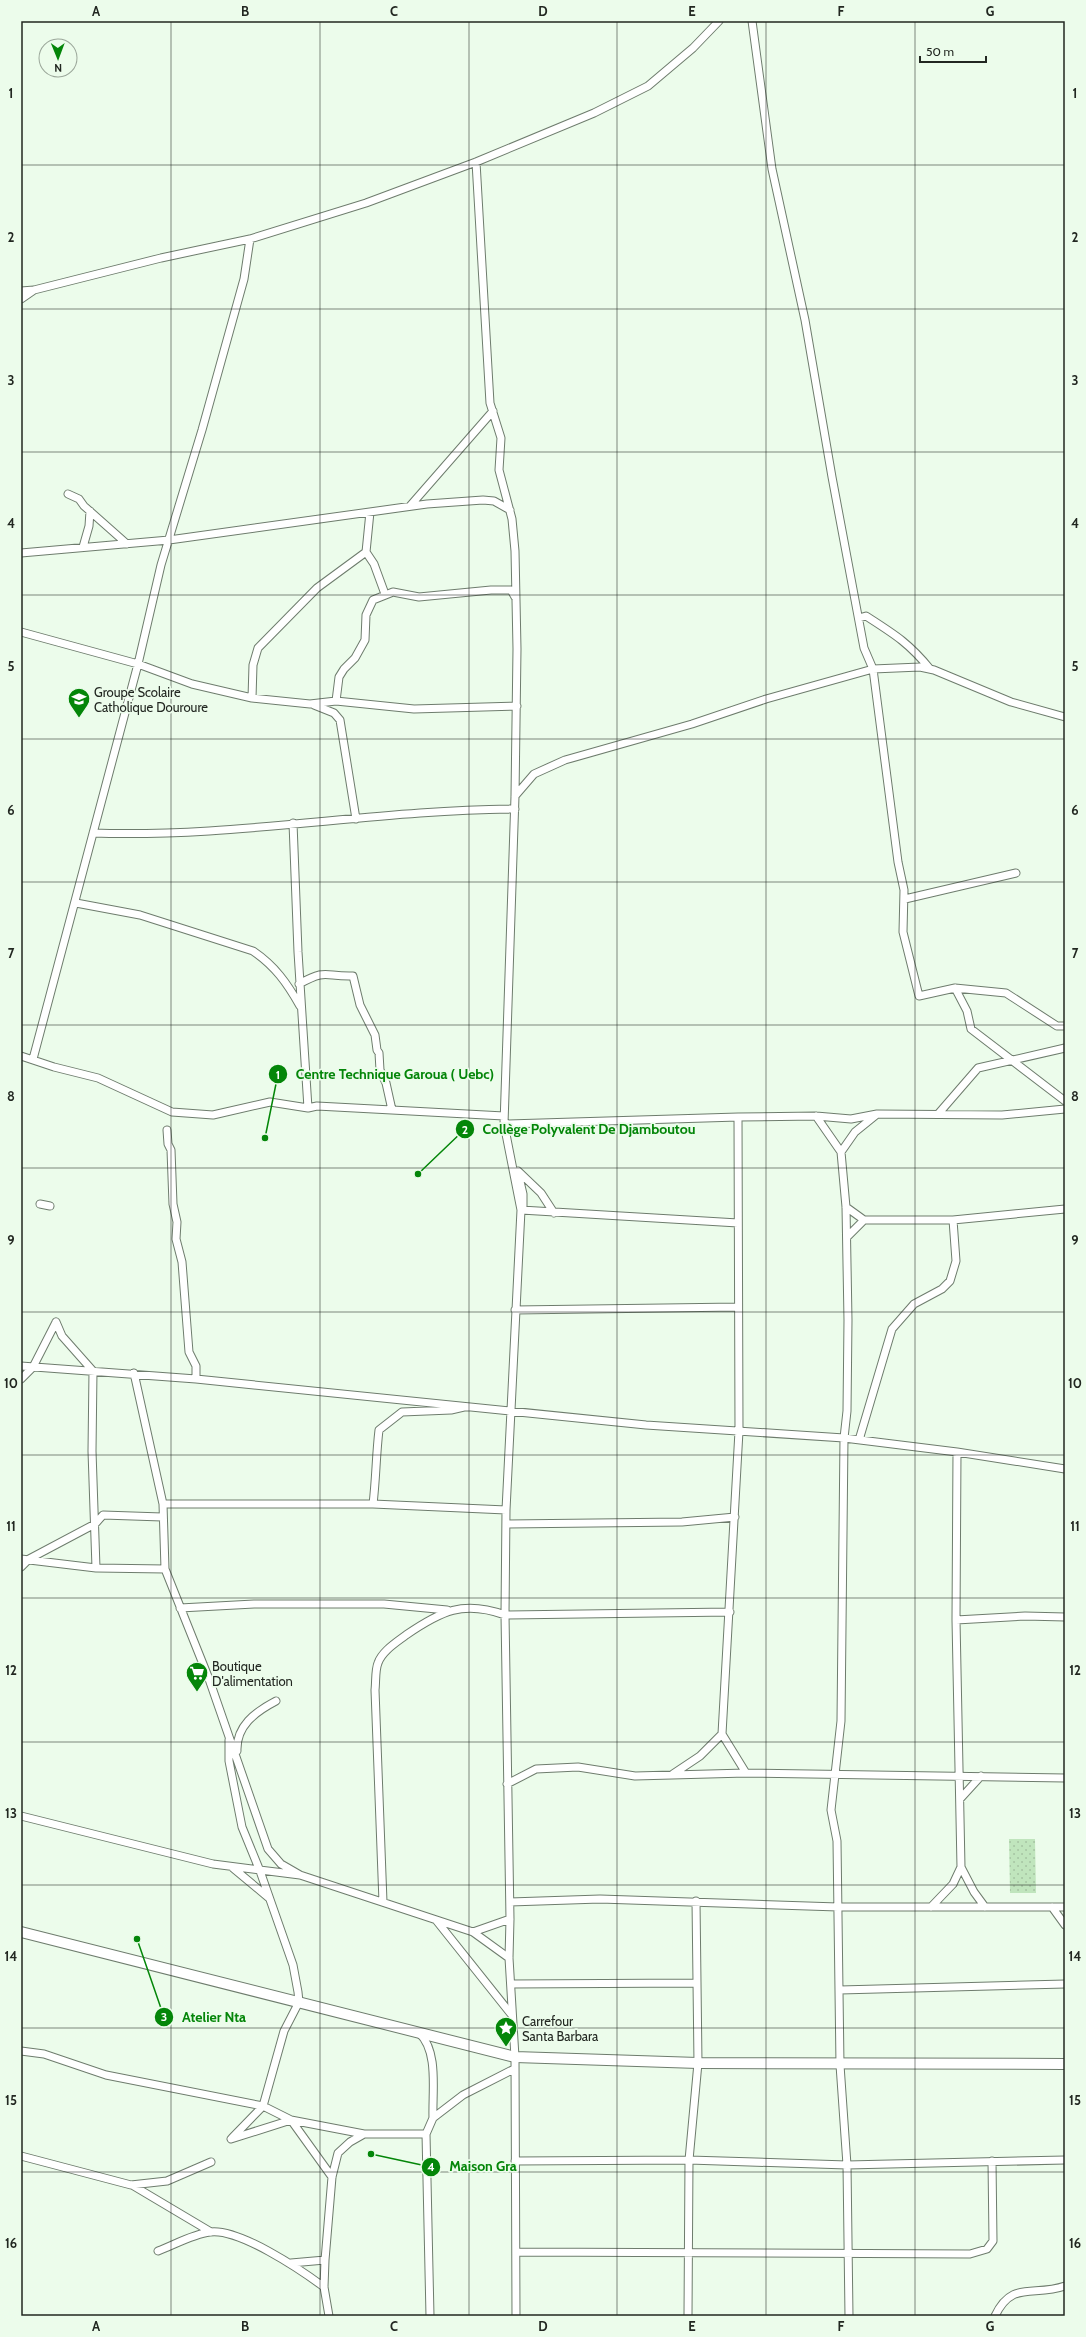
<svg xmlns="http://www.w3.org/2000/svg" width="1086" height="2337" viewBox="0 0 1086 2337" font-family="Cabin,sans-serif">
  <defs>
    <pattern id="park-dots" width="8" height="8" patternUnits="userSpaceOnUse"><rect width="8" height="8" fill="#c0e5bd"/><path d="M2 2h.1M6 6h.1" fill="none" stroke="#a5c4a2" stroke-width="1.8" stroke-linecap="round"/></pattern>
  </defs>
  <rect width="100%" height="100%" fill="#ecfceb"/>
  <path fill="url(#park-dots)" d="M1009,1839h26l1,54h-26z"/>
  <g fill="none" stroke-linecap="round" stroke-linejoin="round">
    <g stroke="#6e7c6d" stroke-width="9">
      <path id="street" d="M752,21l20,148 33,151 27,157 32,171 9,21 25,193 6,28 -1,42 16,64 36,-8 51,5 51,33h8
        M476,162l14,241 11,35 -2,32 13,49 3,32 2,98 -2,147 -11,328 17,86 -15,300 -1,105 5,304 -1,39 6,99 1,259
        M21,291l13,-1 127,-32 89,-19 116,-36 110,-41 118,-49 54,-27 45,-38 26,-27
        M21,299l13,-9
        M68,494l11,5 5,7 43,38
        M410,506l83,-95
        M370,512l-4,40 8,12 11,30
        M83,547l6,-21 1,-15
        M21,553l148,-13 258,-36 56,-4 11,1 16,9
        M859,618l7,-2c28,18 43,27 64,53
        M21,632l117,32 54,20 60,14 58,6 26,-3 78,8 103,-3
        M252,698l1,-33 5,-17 59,-60 49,-36
        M336,701l3,-24 5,-8 11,-11 10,-18 1,-25 7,-15 20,-8 26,5 72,-7h20l4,7
        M314,705l20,8 6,7 16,99
        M515,796l19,-22 31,-14 127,-36 74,-25 107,-30 47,-2 14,3 77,32 54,15
        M293,823l5,129 10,156
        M93,833c141,5 281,-23 422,-24
        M905,899l111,-26
        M76,903l64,12 113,36c22,15 34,32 47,55
        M299,984c29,-16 25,-7 54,-8l7,29 15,30 2,15 2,3 1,17 6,13 6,27
        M955,988l12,23 4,18 94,72
        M21,1056l33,11 44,11 74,34 41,3 57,-13 38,6 9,-2 187,10
        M33,1059l105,-395 23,-99 41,-135 42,-151 6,-40
        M939,1113l39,-45 87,-20
        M816,1116l25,36 5,55 2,113 -1,91 -3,27 -3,283 -10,89 6,31 3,224 7,100 2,151
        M738,1117l1,314 -17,303 24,39
        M505,1128l-1,-4 234,-7 78,-1 35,3 26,-5 125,1 63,-6
        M167,1130l1,14 3,6 2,54 4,18 -1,17 6,23 7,90 7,14v13
        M841,1152l14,-20 21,-17
        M518,1171l23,22 13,20
        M519,1177l4,17v12
        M40,1204l10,2
        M846,1207l18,13h89l112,-11
        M521,1210l217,13
        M847,1237l17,-17
        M515,1310l223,-3
        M56,1322l6,14 31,35 -1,80 4,117
        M21,1366l175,13 450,46 198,13 113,14 108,17
        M134,1373l29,131 2,65 44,110 59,170 13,15 19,11
        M21,1379l12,-12 23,-45
        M859,1440l33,-111 22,-25 28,-15 8,-8 6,-20 -3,-41
        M163,1504h210l133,6
        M373,1504c3,-24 3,-49 6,-74l23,-18 49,-2 13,-3
        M506,1524l176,-2 53,-5
        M21,1559l75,9 69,1
        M21,1567l8,-8 66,-35 8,-9 59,2
        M180,1608l74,-4h130l63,6
        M956,1620l69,-4 40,1
        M229,1740v21l13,66 18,44 33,94 5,27 1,10 -15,29 -21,75 28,14 73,14
        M237,1751c-1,-25 18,-39 39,-50
        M673,1774l27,-18 22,-22
        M507,1784l29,-15 42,-2 57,9 111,-3 319,5
        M960,1799l21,-23
        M21,1816l192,48 87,11 173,57 36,26
        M961,1867l13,25 11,15
        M233,1868l36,30
        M383,1902l-8,-212c1,-8 0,-20 3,-27 4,-12 19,-21 28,-28 35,-24 57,-35 99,-20l225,-3
        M510,1902l90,-3 238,8h227
        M931,1907l22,-23 8,-17 -5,-247 1,-168
        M1052,1907l13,18
        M436,1920l75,94
        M473,1932l37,-13
        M511,1984l185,-1
        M840,1990l225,-6
        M419,2033c20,18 13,59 14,85
        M21,2051l23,3 62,21 157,31
        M291,2120l41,57
        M232,2138l31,-32
        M231,2139l60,-19
        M21,2156l110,29 36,-4 44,-19
        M515,2161l174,-1 158,5 218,-5
        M132,2185l79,47
        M158,2251c16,-6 35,-17 52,-19 29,-4 91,38 114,55
        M516,2252l454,2 17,-5 6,-8 -1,-80
        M291,2263l34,-3
        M329,2316l-5,-29 1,-27 7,-83 6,-24 12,-11 14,-8h62
        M430,2316l-4,-182 7,-16 30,-23 51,-26
        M688,2316l1,-156 9,-97 -2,-162
        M995,2316c17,-36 38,-19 70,-30"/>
    </g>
    <g stroke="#6e7c6d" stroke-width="12">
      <path id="secondary" d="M21,1932l494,125 183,6 367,1"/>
    </g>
    <use href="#street" stroke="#fff" stroke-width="7"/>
    <use href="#secondary" stroke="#fff" stroke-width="10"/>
  </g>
  <path fill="none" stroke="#222721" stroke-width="1" stroke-opacity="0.55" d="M171,21v2295M320,21v2295M469,21v2295M617,21v2295M766,21v2295M915,21v2295M21,165h1044M21,309h1044M21,452h1044M21,595h1044M21,739h1044M21,882h1044M21,1025h1044M21,1168h1044M21,1312h1044M21,1455h1044M21,1598h1044M21,1742h1044M21,1885h1044M21,2028h1044M21,2172h1044"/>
  <defs>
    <g id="school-pin" transform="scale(1.15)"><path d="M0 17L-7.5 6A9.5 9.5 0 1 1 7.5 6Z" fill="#048609" stroke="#ecfceb"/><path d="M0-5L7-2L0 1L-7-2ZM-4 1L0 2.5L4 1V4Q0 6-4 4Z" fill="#fff"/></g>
    <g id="supermarket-pin" transform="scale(1.15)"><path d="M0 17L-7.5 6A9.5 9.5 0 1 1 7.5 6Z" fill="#048609" stroke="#ecfceb"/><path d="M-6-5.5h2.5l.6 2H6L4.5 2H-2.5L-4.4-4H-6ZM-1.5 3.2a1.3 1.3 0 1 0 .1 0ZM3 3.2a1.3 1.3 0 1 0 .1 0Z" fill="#fff"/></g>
    <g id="sight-pin" transform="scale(1.15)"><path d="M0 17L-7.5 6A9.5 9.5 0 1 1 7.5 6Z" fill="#048609" stroke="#ecfceb"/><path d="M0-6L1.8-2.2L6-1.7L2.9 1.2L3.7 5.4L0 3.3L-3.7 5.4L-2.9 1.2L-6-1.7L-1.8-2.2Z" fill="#fff"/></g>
  </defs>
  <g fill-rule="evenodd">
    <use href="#school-pin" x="79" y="699"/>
    <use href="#supermarket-pin" x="197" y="1673"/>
    <use href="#sight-pin" x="506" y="2028"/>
  </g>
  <g text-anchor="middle" stroke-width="3.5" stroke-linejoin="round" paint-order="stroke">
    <g font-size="13" fill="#222721" stroke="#ecfceb" text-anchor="start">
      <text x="94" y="697">Groupe Scolaire<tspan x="94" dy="15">Catholique Douroure</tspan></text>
      <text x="212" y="1671">Boutique<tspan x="212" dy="15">D'alimentation</tspan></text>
      <text x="522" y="2026">Carrefour<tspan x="522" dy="15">Santa Barbara</tspan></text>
    </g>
  </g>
  <path fill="none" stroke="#048609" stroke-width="1.5" d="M265 1138L278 1074M418 1174L465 1129M137 1939L164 2017M371 2154L431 2167"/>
  <g fill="#048609" stroke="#ecfceb" stroke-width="1.5">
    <circle cx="265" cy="1138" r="4"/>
    <circle cx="418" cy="1174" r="4"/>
    <circle cx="137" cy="1939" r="4"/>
    <circle cx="371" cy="2154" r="4"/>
    <circle cx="278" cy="1074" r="10"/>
    <circle cx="465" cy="1129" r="10"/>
    <circle cx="164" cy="2017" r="10"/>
    <circle cx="431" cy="2167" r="10"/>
  </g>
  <g font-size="12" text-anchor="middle" font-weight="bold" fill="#fff">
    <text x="278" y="1079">1</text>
    <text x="465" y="1134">2</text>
    <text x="164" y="2021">3</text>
    <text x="431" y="2171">4</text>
  </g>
  <g font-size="14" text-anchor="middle" font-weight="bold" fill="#048609" stroke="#ecfceb" stroke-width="3.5" stroke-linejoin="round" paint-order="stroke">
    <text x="395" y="1079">Centre Technique Garoua ( Uebc)</text>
    <text x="589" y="1134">Collège Polyvalent De Djamboutou</text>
    <text x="214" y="2022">Atelier Nta</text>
    <text x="483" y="2171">Maison Gra</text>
  </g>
  <rect width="1086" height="2337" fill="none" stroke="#ecfceb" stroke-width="44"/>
  <g transform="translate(58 58) rotate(179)"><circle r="19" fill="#ecfceb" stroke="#9ba79a"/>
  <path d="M0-3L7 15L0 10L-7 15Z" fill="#048609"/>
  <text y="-6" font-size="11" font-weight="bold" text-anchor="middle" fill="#222721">N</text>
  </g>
  <path d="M920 56v6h66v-6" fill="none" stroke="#222721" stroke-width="2"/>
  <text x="926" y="56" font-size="12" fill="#222721" stroke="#ecfceb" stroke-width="3" paint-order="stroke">50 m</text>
  <rect x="22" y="22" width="1042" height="2293" fill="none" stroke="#222721" stroke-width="1.5"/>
  <g font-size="13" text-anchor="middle" font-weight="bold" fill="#222721">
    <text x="96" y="16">A</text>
    <text x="245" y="16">B</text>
    <text x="394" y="16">C</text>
    <text x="543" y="16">D</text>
    <text x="692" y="16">E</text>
    <text x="841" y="16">F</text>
    <text x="990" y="16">G</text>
    <text x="11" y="98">1</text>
    <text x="1075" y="98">1</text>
    <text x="11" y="242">2</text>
    <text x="1075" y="242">2</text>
    <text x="11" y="385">3</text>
    <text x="1075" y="385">3</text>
    <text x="11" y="528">4</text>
    <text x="1075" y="528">4</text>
    <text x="11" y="671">5</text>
    <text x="1075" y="671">5</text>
    <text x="11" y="815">6</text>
    <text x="1075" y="815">6</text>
    <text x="11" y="958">7</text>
    <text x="1075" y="958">7</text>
    <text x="11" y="1101">8</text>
    <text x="1075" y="1101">8</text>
    <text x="11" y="1245">9</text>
    <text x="1075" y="1245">9</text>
    <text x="11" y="1388">10</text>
    <text x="1075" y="1388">10</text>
    <text x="11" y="1531">11</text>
    <text x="1075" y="1531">11</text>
    <text x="11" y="1675">12</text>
    <text x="1075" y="1675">12</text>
    <text x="11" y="1818">13</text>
    <text x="1075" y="1818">13</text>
    <text x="11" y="1961">14</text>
    <text x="1075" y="1961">14</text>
    <text x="11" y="2105">15</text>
    <text x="1075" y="2105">15</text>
    <text x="11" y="2248">16</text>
    <text x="1075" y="2248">16</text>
    <text x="96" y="2331">A</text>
    <text x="245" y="2331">B</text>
    <text x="394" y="2331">C</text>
    <text x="543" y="2331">D</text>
    <text x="692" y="2331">E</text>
    <text x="841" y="2331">F</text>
    <text x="990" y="2331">G</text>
  </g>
</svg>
